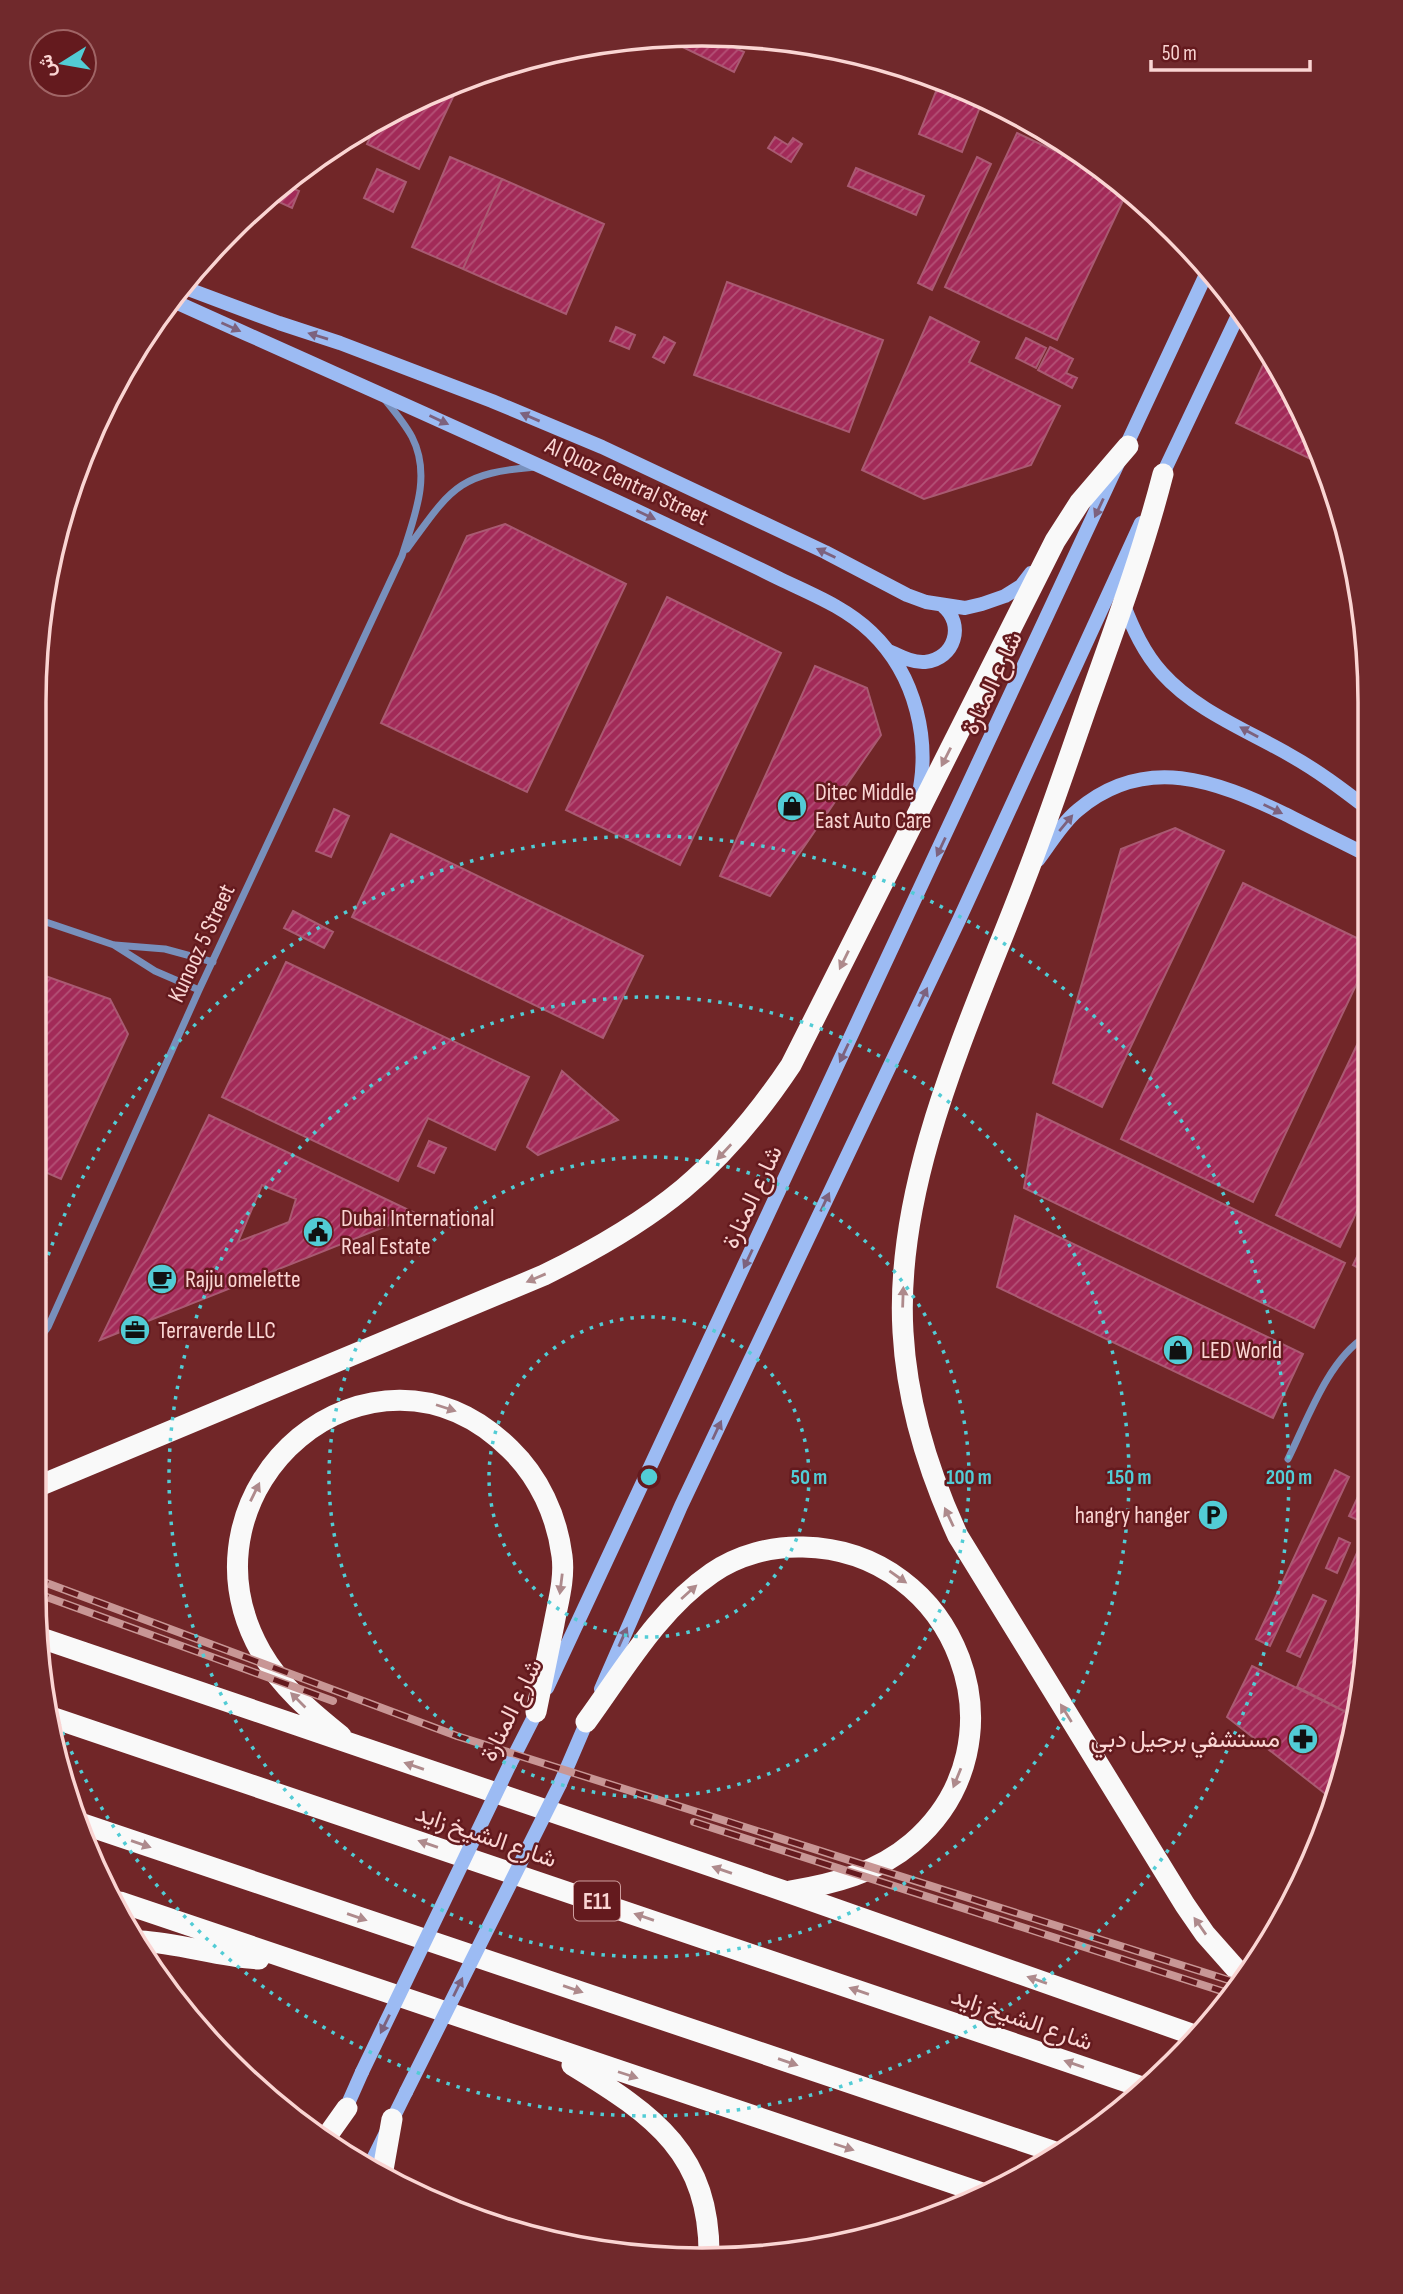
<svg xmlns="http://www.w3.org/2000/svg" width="1403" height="2294" viewBox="0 0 1403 2294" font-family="'Sofia Sans Condensed',Vazirmatn,sans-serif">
  <defs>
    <pattern id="building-hatch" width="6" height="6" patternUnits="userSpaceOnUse" patternTransform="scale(1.75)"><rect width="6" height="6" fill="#a22a58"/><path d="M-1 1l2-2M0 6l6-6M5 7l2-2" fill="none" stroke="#b45277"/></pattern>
  </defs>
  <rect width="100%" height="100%" fill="#712628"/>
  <path fill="url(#building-hatch)" stroke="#a95a72" stroke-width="2" fill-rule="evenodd" d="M709,36l35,16 -10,20 -72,-35z
    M461,80l-42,89 -52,-25 13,-27z
    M939,84l43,18 -20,50 -43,-18z
    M1017,133l100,47 11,10 -71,150 -112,-53z
    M775,137l13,8 5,-7 9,6 -11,18 -23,-14z
    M450,157l52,22 -39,90 -51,-22z
    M977,157l14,7 -59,126 -14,-7z
    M856,168l68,28 -8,19 -68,-29z
    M377,169l29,13 -13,30 -29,-14z
    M502,179l102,45 -38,90 -103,-45z
    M282,184l17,7 -7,17 -26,-12z
    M727,282l156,58 -34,92 -155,-57z
    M930,317l49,25 -10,20 91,44 -29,59 -107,34 -62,-29z
    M616,327l19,8 -6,14 -19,-8z
    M664,337l11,6 -11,20 -11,-6z
    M1026,338l20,10 -10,20 -20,-10z
    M1050,347l23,12 -7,14 11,5 -5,10 -34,-18z
    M1269,352l11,16 45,98 -89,-43z
    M505,524l121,60 -99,208 -146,-69 86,-187z
    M667,597l114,56 -101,212 -114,-55z
    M815,666l52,22 14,47 -111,161 -50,-20z
    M334,809l15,7 -18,41 -15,-6z
    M1175,828l49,23 -122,256 -49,-24 68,-234z
    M391,834l252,122 -40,82 -251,-121z
    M1243,883l124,60v19l-114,240 -132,-63z
    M293,911l40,21 -9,16 -40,-20z
    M286,962l243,115 -34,73 -67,-32 -30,63 -176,-84z
    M37,973l73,26 18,35 -67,145 -25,-11z
    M1367,1024l-1,168 -26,55 -64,-32z
    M562,1071l56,49 -80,35 -11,-8z
    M1037,1114l308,149 -31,65 -290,-140z
    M209,1115l208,99 -317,126zM262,1185l34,14 -7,23 -51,20z
    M429,1141l17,7 -12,25 -16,-7z
    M1015,1216l288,138 -30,64 -276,-131z
    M1366,1238v34l-13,-7z
    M1335,1470l14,7 -79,169 -14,-7z
    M1362,1488l3,1v21l-5,11 -11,-5z
    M1365,1535l-1,144 -10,37 -57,-29z
    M1339,1538l11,5 -13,30 -11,-5z
    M1313,1595l13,6 -26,56 -13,-6z
    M1252,1666l102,50 -22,83 -105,-82z"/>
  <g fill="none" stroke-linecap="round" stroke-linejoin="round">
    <path stroke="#7890bc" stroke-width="7" d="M407,549c44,-60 50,-76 129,-82
      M37,919l77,26 41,26 44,19
      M115,945l50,4 48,13
      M35,1345l13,-18 151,-337 203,-434c12,-39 30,-80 10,-119 -7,-13 -17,-25 -26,-36
      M1288,1459c19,-38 40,-99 77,-122"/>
    <path stroke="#9cbbf3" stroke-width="14" d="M180,286l99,37 61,20 152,58 110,46 223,105 82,43 19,7 39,6 17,-4 23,-8 16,-10 10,-13
      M169,299c172,78 345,153 515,234 32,15 64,30 96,46 31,15 65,28 91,53 45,43 61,110 46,170
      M1159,482l81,-171
      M1123,603c10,26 21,50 39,70 33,37 84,57 126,81 29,16 54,35 80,55
      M889,651c11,5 23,12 36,11 30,-3 40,-38 18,-56
      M1038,860c13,-17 24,-37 40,-50 68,-57 138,-29 207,4 27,14 55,27 82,41
      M547,1688l662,-1420
      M601,1689l80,-183 278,-586 182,-397
      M510,1764l29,-57
      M560,1784l30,-70
      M343,2115l19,-43
      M371,2163l35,-71"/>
    <path stroke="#f9f9f9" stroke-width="21" d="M1163,474c-20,78 -48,153 -75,229 -21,60 -41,120 -64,179 -53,139 -130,298 -121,450 4,72 25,139 55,204l227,369 20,29 39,44
      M34,1488l510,-213c112,-55 177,-105 247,-210l264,-524 25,-39 48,-56
      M41,1638l746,254 407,143
      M54,1718l1085,368
      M586,1722c38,-52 72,-112 126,-149 26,-18 60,-27 91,-26 154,3 227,195 109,296 -35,30 -79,41 -122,48
      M341,1736c-31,-25 -60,-49 -80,-84 -93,-165 112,-339 249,-203 29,28 47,67 52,107 3,23 -4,46 -8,68 -6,30 -12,59 -18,88
      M77,1822l984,332
      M120,1902l862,291
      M140,1941c40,2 79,16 119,18
      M572,2065c82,50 139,89 137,194
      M325,2139l22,-31
      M383,2170l9,-51"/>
    <g stroke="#c89695" stroke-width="8">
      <path id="rail" d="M33,1578l424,158 784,248
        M33,1592l300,109
        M694,1822l540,173"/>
    </g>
    <use href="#rail" stroke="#641a1e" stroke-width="5" stroke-dasharray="16" stroke-linecap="butt"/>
    <path stroke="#9cbbf3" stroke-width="14" d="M362,2072l148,-308
      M406,2092l154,-308"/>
  </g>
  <defs><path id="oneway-solid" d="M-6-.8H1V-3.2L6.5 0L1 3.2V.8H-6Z" transform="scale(1.75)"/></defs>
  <g fill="#7d627e">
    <use href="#oneway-solid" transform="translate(231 327) rotate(24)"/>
    <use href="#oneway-solid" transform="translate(318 336) rotate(-163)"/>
    <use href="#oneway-solid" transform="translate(530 417) rotate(-157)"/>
    <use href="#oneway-solid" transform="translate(439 420) rotate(25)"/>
    <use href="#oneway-solid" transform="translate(1099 508) rotate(115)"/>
    <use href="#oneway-solid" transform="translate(646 515) rotate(25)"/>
    <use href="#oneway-solid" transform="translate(826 553) rotate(-154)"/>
    <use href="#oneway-solid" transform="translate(1249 732) rotate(-151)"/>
    <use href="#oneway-solid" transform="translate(1273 809) rotate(26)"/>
    <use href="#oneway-solid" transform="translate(1066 823) rotate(-50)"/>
    <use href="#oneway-solid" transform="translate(941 847) rotate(115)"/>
    <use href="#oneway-solid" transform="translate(923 997) rotate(-65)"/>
    <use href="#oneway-solid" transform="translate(844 1053) rotate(115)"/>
    <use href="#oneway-solid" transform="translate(825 1202) rotate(-65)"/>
    <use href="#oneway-solid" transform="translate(748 1259) rotate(115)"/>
    <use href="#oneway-solid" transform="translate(717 1430) rotate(-65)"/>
    <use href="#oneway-solid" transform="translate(623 1637) rotate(-66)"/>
    <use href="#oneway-solid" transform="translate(458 1987) rotate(-64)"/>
    <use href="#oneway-solid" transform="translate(385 2024) rotate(116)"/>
  </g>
  <g fill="#ae8a8c">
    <use href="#oneway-solid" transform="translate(946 757) rotate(117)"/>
    <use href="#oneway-solid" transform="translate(844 960) rotate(116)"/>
    <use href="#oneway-solid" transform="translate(724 1152) rotate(133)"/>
    <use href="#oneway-solid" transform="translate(536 1278) rotate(157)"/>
    <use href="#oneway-solid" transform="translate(903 1297) rotate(-88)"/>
    <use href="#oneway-solid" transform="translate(446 1408) rotate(18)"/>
    <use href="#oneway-solid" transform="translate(255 1492) rotate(-64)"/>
    <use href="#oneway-solid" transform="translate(949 1517) rotate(-115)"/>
    <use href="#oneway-solid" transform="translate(898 1577) rotate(35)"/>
    <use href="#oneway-solid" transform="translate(561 1584) rotate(97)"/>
    <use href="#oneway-solid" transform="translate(689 1592) rotate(-42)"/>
    <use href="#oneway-solid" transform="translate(298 1700) rotate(-135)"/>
    <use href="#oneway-solid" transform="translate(1066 1713) rotate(-122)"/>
    <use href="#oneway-solid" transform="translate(414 1766) rotate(-161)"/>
    <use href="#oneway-solid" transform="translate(957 1778) rotate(112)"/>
    <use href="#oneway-solid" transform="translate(141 1844) rotate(19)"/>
    <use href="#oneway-solid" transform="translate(428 1844) rotate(-161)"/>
    <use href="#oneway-solid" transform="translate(722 1870) rotate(-161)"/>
    <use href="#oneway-solid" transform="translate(357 1917) rotate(19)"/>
    <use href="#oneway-solid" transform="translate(644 1917) rotate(-161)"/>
    <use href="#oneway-solid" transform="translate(1200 1926) rotate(-125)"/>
    <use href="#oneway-solid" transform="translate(1037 1980) rotate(-161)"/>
    <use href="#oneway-solid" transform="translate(573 1989) rotate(19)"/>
    <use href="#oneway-solid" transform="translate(859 1991) rotate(-161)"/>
    <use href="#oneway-solid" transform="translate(788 2062) rotate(19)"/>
    <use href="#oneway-solid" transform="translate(1074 2064) rotate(-161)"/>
    <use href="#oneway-solid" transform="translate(628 2075) rotate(18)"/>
    <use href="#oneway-solid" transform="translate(844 2147) rotate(18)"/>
  </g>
  <g fill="none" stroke="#52ccd5" stroke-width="3.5" stroke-dasharray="3.5 7">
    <circle cx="649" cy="1477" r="160"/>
    <circle cx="649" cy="1477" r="320"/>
    <circle cx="649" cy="1477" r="480"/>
    <path d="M35 1295A640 640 0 1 1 54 1712"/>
  </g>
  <defs>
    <g id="shop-disc" transform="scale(1.575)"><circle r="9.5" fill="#52ccd5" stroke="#641a1e"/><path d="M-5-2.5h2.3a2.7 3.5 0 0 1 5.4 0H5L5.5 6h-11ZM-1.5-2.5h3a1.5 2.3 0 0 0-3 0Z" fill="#111"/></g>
    <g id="civic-disc" transform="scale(1.575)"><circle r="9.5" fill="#52ccd5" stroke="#641a1e"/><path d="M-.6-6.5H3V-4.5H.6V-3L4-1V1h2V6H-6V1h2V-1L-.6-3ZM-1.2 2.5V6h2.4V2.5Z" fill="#111"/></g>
    <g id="cafe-disc" transform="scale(1.575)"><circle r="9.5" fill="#52ccd5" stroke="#641a1e"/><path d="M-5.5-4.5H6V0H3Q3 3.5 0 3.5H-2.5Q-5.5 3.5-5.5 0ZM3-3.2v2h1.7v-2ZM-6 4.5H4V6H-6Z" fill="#111"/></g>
    <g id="office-disc" transform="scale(1.575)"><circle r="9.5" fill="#52ccd5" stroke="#641a1e"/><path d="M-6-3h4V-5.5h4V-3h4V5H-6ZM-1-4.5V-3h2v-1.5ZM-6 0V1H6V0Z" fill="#111"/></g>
    <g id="parking-disc" transform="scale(1.575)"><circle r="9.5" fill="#52ccd5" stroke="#641a1e"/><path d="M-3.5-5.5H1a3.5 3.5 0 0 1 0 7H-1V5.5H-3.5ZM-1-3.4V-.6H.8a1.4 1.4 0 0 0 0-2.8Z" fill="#111"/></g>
    <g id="pharmacy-disc" transform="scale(1.575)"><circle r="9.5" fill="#52ccd5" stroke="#641a1e"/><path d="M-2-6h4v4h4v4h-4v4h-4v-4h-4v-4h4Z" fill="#111"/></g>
  </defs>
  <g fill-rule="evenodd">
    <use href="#shop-disc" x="792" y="806"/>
    <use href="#civic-disc" x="318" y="1232"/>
    <use href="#cafe-disc" x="162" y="1279"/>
    <use href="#office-disc" x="135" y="1330"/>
    <use href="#shop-disc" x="1178" y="1350"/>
    <use href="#parking-disc" x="1213" y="1515"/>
    <use href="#pharmacy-disc" x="1303" y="1739"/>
  </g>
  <g text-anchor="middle" stroke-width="5" stroke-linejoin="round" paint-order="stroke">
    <rect fill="#641a1e" stroke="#cd9d9d" stroke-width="2" x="574" y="1881.5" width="46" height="39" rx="5"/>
    <g font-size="23" font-weight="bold" fill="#fad5d3">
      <text x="597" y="1909">E11</text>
    </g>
    <g font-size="24" fill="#fad5d3" stroke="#641a1e">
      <text transform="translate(627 481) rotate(25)" y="8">Al Quoz Central Street</text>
      <text transform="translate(992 683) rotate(-65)" y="8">شارع المنارة</text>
      <text transform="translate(201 943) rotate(-65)" y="8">Kunooz 5 Street</text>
      <text transform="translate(752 1197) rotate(-65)" y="8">شارع المنارة</text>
      <text transform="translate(511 1710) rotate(-64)" y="8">شارع المنارة</text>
      <text transform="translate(486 1836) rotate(19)" y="8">شارع الشيخ زايد</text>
      <text transform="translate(1022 2019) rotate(19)" y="8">شارع الشيخ زايد</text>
    </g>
    <g font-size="24" fill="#fad5d3" stroke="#641a1e" text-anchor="start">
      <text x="815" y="800">Ditec Middle<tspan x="815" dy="28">East Auto Care</tspan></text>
      <text x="341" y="1226">Dubai International<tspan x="341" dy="28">Real Estate</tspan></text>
      <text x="185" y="1287">Rajju omelette</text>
      <text x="158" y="1338">Terraverde LLC</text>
      <text x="1201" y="1358">LED World</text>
      <text x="1190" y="1523" text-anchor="end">hangry hanger</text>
      <text x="1280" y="1747" text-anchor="end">مستشفي برجيل دبي</text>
    </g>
  </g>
  <path d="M0 0H1403V2294H0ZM702 46H702A656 656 0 0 1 1358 702V1592A656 656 0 0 1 702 2248H702A656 656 0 0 1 46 1592V702A656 656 0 0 1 702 46Z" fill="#70292c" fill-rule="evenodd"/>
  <path fill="none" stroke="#fad5d3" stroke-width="3.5" d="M702 46H702A656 656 0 0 1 1358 702V1592A656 656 0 0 1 702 2248H702A656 656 0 0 1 46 1592V702A656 656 0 0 1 702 46Z"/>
  <circle cx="649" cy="1477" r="10" fill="#52ccd5" stroke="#641a1e" stroke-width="3.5"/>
  <g font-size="21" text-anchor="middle" font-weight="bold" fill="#52ccd5" stroke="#641a1e" stroke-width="5" stroke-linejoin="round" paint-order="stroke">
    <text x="809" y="1484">50 m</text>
    <text x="969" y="1484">100 m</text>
    <text x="1129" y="1484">150 m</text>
    <text x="1289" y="1484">200 m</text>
  </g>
  <g transform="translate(63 63) rotate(259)"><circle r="33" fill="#641a1e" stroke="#a06566" stroke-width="2"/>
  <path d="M0-5L12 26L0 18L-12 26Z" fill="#52ccd5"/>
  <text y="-10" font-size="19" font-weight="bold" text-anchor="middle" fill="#fad5d3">ش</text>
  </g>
  <path d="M1151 60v10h159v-10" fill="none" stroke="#fad5d3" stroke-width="3.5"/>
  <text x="1162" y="60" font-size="21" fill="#fad5d3" stroke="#641a1e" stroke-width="5" paint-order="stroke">50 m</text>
</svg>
